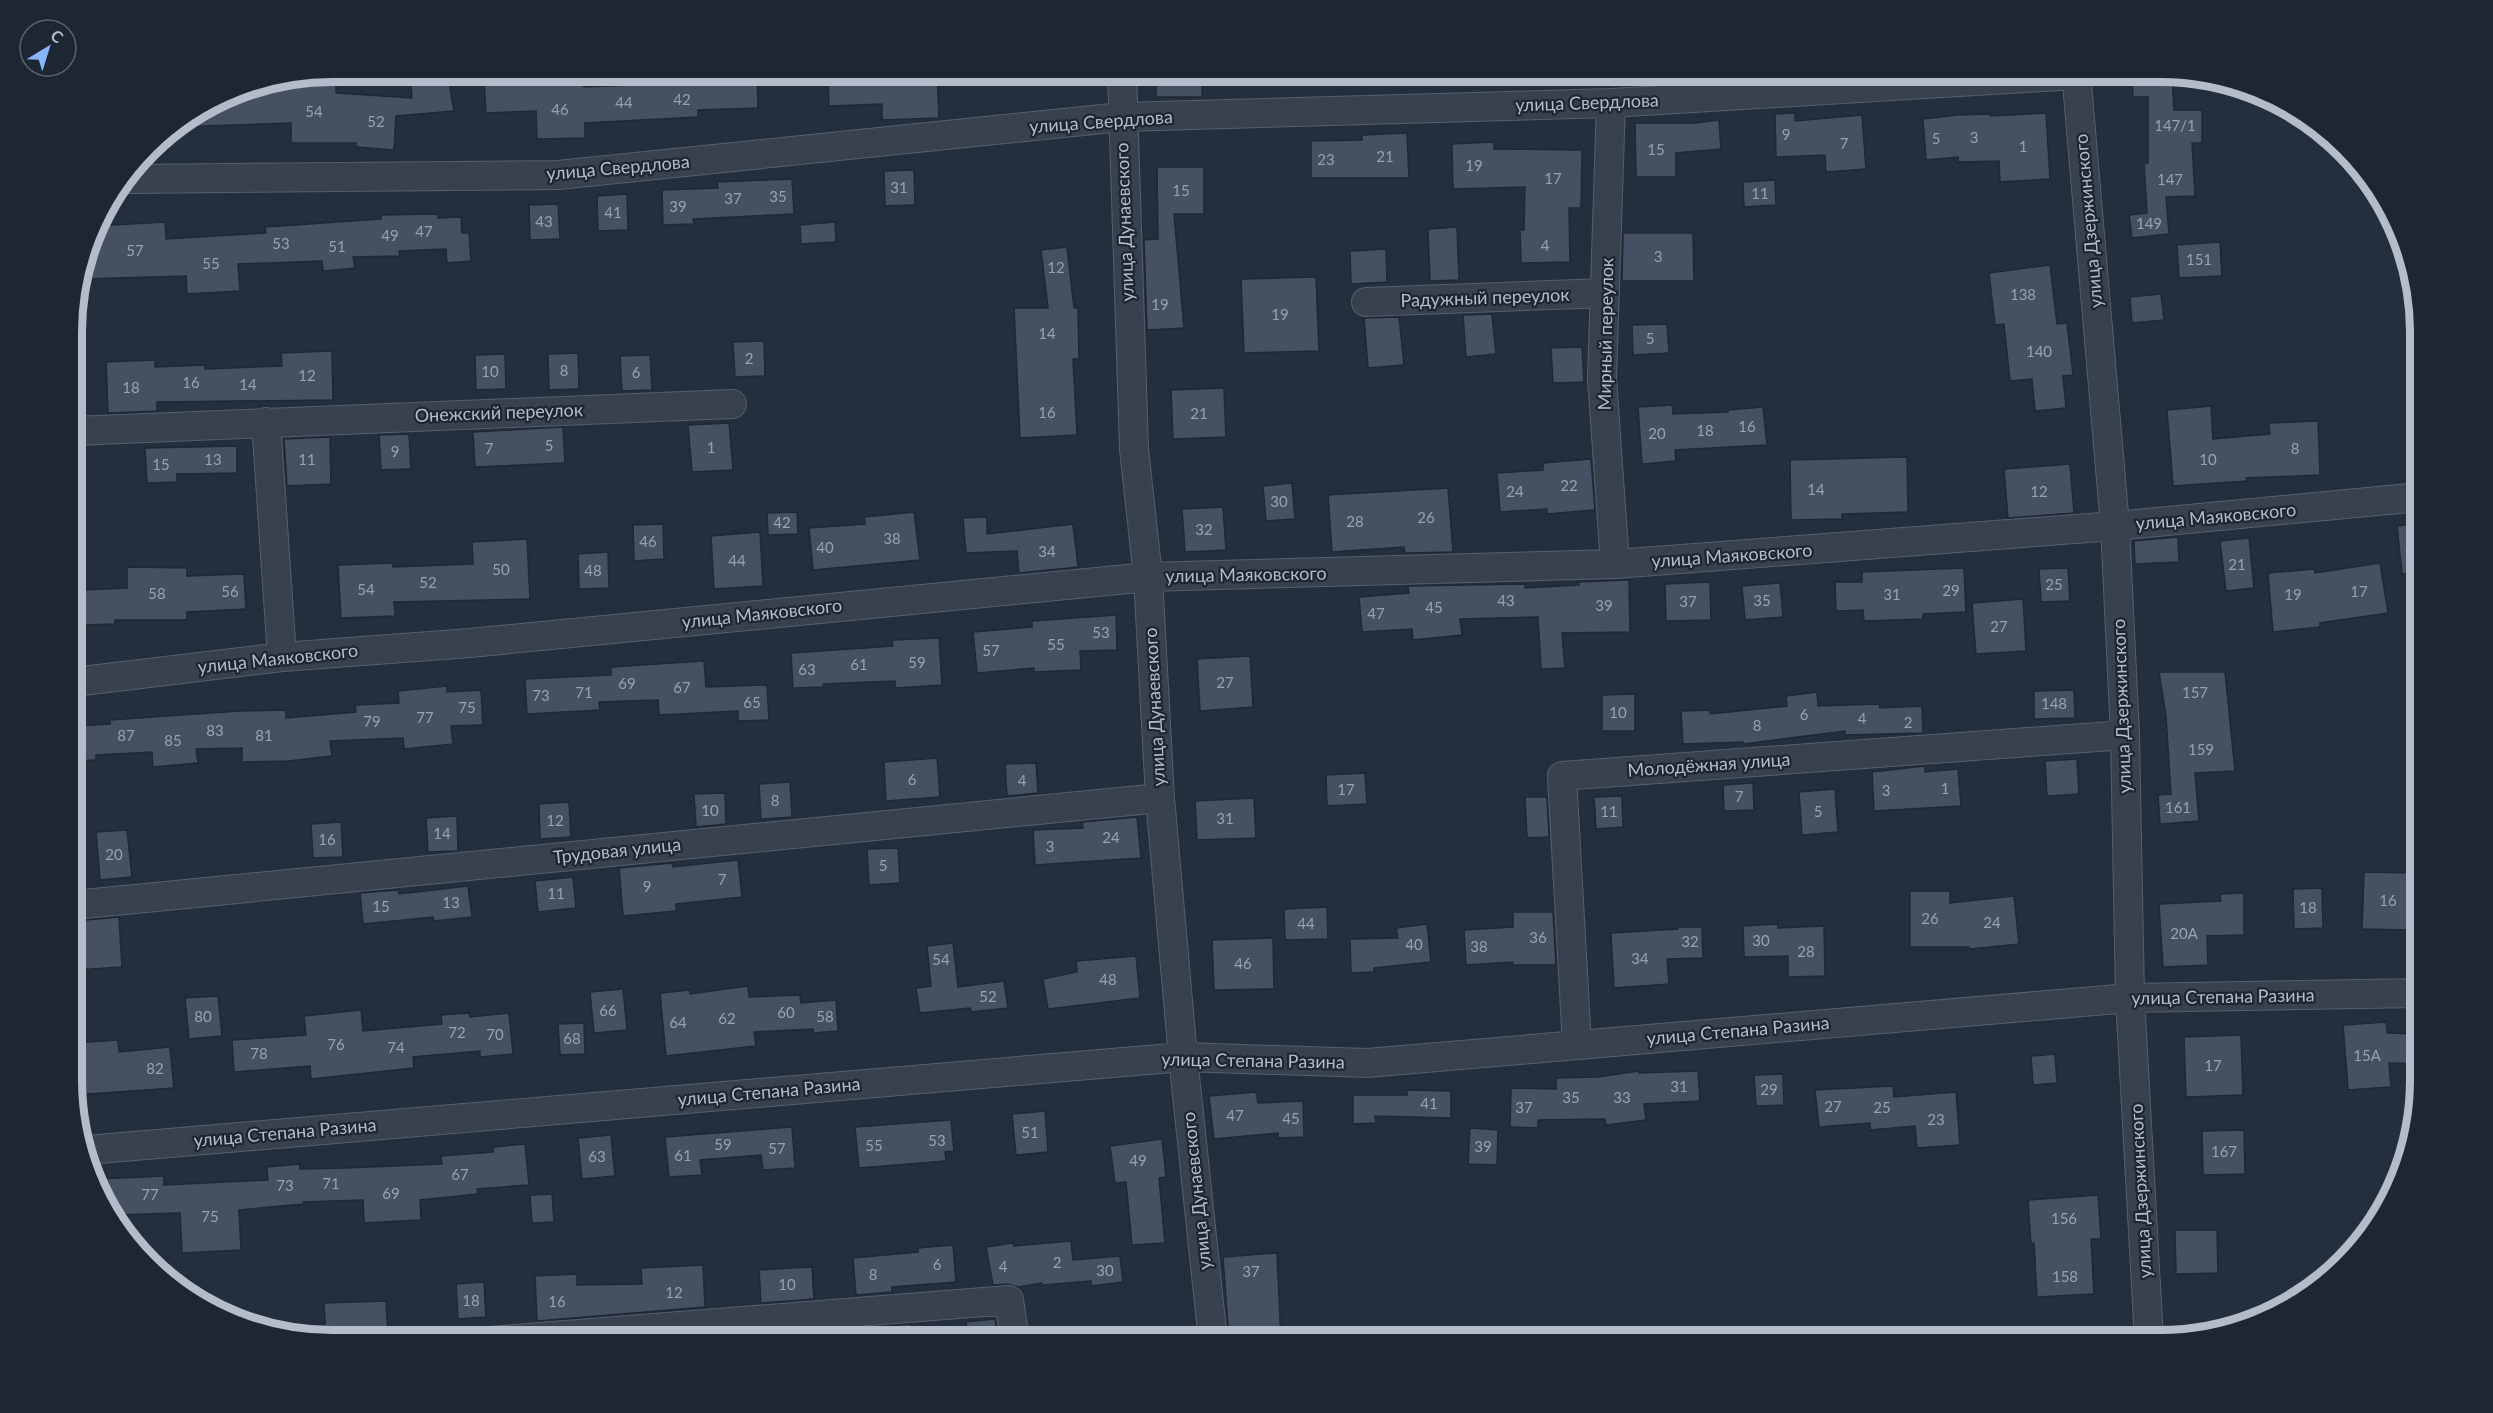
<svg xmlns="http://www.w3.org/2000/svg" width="2493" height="1413" viewBox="0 0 2493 1413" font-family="Lato,sans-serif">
  <rect width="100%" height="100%" fill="#242f3e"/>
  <path fill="#455162" stroke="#1f2835" stroke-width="1.5" d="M410,72h37l7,39 -58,5 -2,34 -38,-3v-4h-65v-20l-114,4 56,-35 59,-5v-6h44v12l76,5z
    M757,72l1,36 -60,2v7l-113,6v15l-48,1 -1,-28 -50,2 -2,-35 30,-1v6l70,-1v5l143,-6v-8z
    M828,72h109l2,46 -57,2v-16l-53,2z
    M1156,72h46v25h-46z
    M2132,72l40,1 2,37h28v33h-10l3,53 -29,1 3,37 -37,4 -3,-23 18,-2 -3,-49 4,-1v-66h-15z
    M1795,113v8l67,-6 4,54 -40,3 -1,-17 -49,2 -1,-43z
    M2046,113l4,66 -50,3 -1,-21 -41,1v-5l-32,3 -3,-41 34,-4 34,-1v2z
    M1719,120l2,29 -45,4v24h-40l-1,-54h60z
    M1407,133l2,45h-98v-37l51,-1v-5z
    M1494,142v7l88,1 -1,58h-12l1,54 -49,1 -1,-33h4l1,-43 -72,2 -1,-45z
    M1157,167h47v47h-30l10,114 -37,2 -3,-90 14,-1z
    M914,170l1,35 -30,1 -1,-35z
    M792,179l2,35 -101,5 1,5 -31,1 -1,-35 56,-2 -1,-6z
    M1775,180l1,25 -32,2 -1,-25z
    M627,194l1,36 -30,1 -1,-35z
    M558,204l2,35 -30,1 -1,-35z
    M438,214v4l23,-1 1,16h7l2,28 -24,2 -1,-14 -47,2 1,5 -47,1 2,11 -32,3 -1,-10 -84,3 2,27 -53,3 -1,-18 -106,3 16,-53 69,-4 1,17 100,-6 -1,-6 116,-8v-4z
    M835,222l1,20 -35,2 -1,-19z
    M1457,227l2,53 -29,1 -2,-52z
    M1623,233h70l1,48h-72z
    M2220,242l2,34 -43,2 -2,-33z
    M1067,247l7,61h4l1,51h-6l4,76 -57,3 -6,-130h34l-7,-58z
    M1386,249l1,33 -36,2 -1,-33z
    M2050,265l7,59 10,-1 6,52 -10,1 3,32 -31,3 -3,-32 -22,2 -6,-57 -9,1 -6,-52z
    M1316,277l3,74 -75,2 -3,-74z
    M2161,294l3,26 -32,3 -2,-26z
    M1492,314l4,40 -30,3 -3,-42z
    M1399,317l5,48 -36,3 -4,-50z
    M1667,324l2,29 -36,2 -1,-30z
    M764,341l1,35 -30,1 -2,-35z
    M1582,347l2,35 -31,1 -2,-35z
    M332,351l1,49 -176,2v9l-49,2 -2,-51 49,-2v7l50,-2v4l77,-3 -1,-13z
    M578,353l1,36 -30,1 -1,-36z
    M505,354l1,35 -30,1 -1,-35z
    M650,355l2,35 -30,1 -2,-35z
    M1224,388l2,49 -53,2 -2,-49z
    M1672,405l1,9 55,-2v-2l35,-3 4,38 -92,5 1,11 -34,3 -4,-57z
    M2211,406l2,33 57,-5 -1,-11 49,-2 2,54 -74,3 1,3 -74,5 -6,-76z
    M729,423l4,47 -41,2 -4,-47z
    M563,427l2,36 -90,4 -2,-35z
    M409,434l2,35 -30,1 -2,-35z
    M330,437l1,47 -44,2 -3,-47z
    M237,446v27l-60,1v8l-30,1 -2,-35z
    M1907,457l1,55 -66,2v5l-51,1 -1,-60z
    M1591,459l4,51 -48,4v-5l-47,3 -3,-39 46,-3v-7z
    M2070,464l4,49 -66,5 -4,-49z
    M1292,483l3,36 -29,2 -3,-35z
    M1448,488l5,64 -48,1 -1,-6 -72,5 -4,-57z
    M1223,507l3,43 -41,2 -3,-43z
    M797,512l1,22 -30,1 -1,-22z
    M914,512l6,48 -107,10 -4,-42 56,-4 -1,-7z
    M987,517v17l86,-10 5,43 -59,6 -2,-22 -51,2 -3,-35z
    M2420,523v49l-18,2 -5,-48z
    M663,524l1,35 -30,2 -1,-36z
    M760,532l3,54 -49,3 -3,-53z
    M2178,537l1,25 -44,2 -1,-23z
    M2249,538l5,50 -28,3 -6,-50z
    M527,539l3,60 -136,3 1,14 -54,2 -3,-53 54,-2 1,4 80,-3 -1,-22z
    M608,552l1,36 -30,1 -1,-35z
    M2380,563l8,50 -68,10v4l-47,5 -5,-59 46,-4 1,4z
    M127,567l60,1v8l57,-2 2,35 -59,3v8h-72v4l-30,1 -2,-35 44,-2z
    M1964,568l2,44 -43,2v5l-59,2 -1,-11 -27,1 -1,-29h27v-10z
    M2068,568l2,33 -29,1 -2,-33z
    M1629,580l1,52 -68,1 3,35 -24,1 -3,-52 -78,2 2,16 -49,5 -1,-11 -50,3 -3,-35 50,-4 -1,-7 117,-2v4l54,-3 -1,-3z
    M1710,582l1,38 -45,1 -1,-37z
    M1780,583l3,34 -38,3 -3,-34z
    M2023,599l3,52 -50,3 -4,-51z
    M1116,615l1,35 -37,1 1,19 -47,2v-4l-57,5 -4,-41 59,-5v-6z
    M939,638l3,47 -47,3v-7l-72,3 1,3 -31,1 -2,-35 102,-7 -1,-6z
    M1250,656l3,51 -53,4 -3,-52z
    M704,661l2,26 61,-2 2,35 -31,1v-10l-79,4 -1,-15 -59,2 1,8 -73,4 -2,-35 86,-4v-8z
    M2159,672h66l10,99 -40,2 4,48 -39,3 -2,-29 13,-1 -5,-78z
    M447,686v6l34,-2 2,35 -32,1 2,18 -49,5 -1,-11 -73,3 2,15 -44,5 -46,1v-14l-46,1 2,14 -45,4 -1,-15 -56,3v5l-22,1v-35l36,-2v-4l130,-9 46,-1v8l70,-6 -1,-7 44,-2 -1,-12z
    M2074,690l1,28 -41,1v-28z
    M1817,692l1,14 61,-2 1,4 42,-2 1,27 -78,2v-4l-101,13 -1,-2 -60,2 -2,-33 29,-1v4l77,-8 -1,-10z
    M1635,694v37h-33v-36z
    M937,758l3,39 -54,4 -2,-39z
    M2077,759l2,35 -32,2 -2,-35z
    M1036,763l2,30 -31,3 -2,-32z
    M1925,766v6l33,-3 3,37 -87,5 -2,-39z
    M1365,773l2,31 -40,2 -1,-31z
    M790,782l2,35 -31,2 -2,-35z
    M1753,783l1,27 -30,1 -1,-26z
    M1835,789l3,43 -36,3 -3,-43z
    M725,793l1,31 -30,3 -2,-33z
    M1622,796l1,31 -27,2 -2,-32z
    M1525,797h22l2,40 -22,1z
    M1254,798l2,40 -59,2 -2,-39z
    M569,802l2,35 -31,2 -1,-35z
    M457,816l1,35 -30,1 -2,-34z
    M1137,817l4,41 -106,7 -2,-35 50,-2 -1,-6z
    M341,822l2,35 -30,1 -2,-34z
    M127,830l5,47 -32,3 -4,-48z
    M898,848l2,35 -31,2 -2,-36z
    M738,860l4,37 -66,7v7l-53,5 -4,-48 53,-5 1,4z
    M2364,872l49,1 -1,57 -50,-1z
    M573,877l3,31 -38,4 -3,-31z
    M468,886l4,31 -38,4 -1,-4 -70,7 -3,-31 38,-3 1,4z
    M2322,888l1,40 -29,1 -1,-40z
    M1910,891h40v12l64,-7 5,48 -49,5 -1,-2h-59z
    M2244,893v42l-37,1 1,29 -45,2 -4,-63 62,-3 -1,-7z
    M1327,907l1,32 -43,1 -1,-31z
    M1513,912h40l3,53h-43v-3l-47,3 -2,-35 49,-3z
    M119,917l3,50 -45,3 -3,-49z
    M1427,924l4,38 -57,6v4l-23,1 -1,-34 48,-1 -2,-10z
    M1778,924v4l46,-2 1,50 -37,1v-21l-44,1 -1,-31z
    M1678,927h24l1,31 -36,1 2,25 -55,4 -3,-55 67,-4z
    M1273,938l1,51 -60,1 -2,-50z
    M953,943l5,44 46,-6 4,27 -37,4 -1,-4 -50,5 -4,-25 15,-2 -4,-40z
    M1136,956l4,42 -92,11 -5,-30 34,-7 -1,-11z
    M748,986l1,11 51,-2 1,8 35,-3 2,31 -25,2v-4l-59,3 2,14 -90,10 -6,-63 30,-3v4z
    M623,989l4,41 -33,3 -4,-41z
    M218,996l4,40 -33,3 -4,-41z
    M361,1010l2,21 79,-7 -1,-9 28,-2 1,4 39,-4 4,41 -33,3v-6l-67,6 1,11 -103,11 -1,-13 -76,6 -2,-32 74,-5 -2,-19z
    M2386,1022l1,11 33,1v30l-31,-1 2,24 -43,3 -5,-65z
    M584,1023l1,31 -25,1 -2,-31z
    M2241,1035l2,60 -57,2 -2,-60z
    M118,1040l1,12 51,-5 4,41 -100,7v-52z
    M2055,1054l2,29 -24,2 -2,-29z
    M1639,1071v2l59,-2 2,30 -56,3 2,16 -40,5 -1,-6 -67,1v8l-28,-1 1,-39 45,1v-11l41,-1z
    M1783,1074l1,31 -28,1 -2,-31z
    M1893,1086l1,11 62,-5 4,53 -43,3 -2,-22 -45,4v-7l-51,4 -4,-37z
    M1407,1090l44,1v27l-76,-2 1,7 -23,1v-29h54z
    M1256,1092l2,11 45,-2 1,36 -26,1v-5l-64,6 -5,-43z
    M1045,1111l3,41 -32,3 -4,-41z
    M951,1120l3,31 -9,1 1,9 -87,7 -4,-41z
    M792,1127l3,41 -32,2 -2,-15 -61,5 2,15 -33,2 -4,-40z
    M1470,1128l28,2 -1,35 -29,-1z
    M2244,1130l1,44 -42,1 -1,-44z
    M611,1135l4,41 -33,3 -4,-41z
    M1162,1139l4,38 -7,1 6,65 -33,2 -6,-63 -11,1 -5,-37z
    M525,1144l4,41 -52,4 1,5 -58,6 1,20 -57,3 -1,-23 -60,2 1,2 -65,6 2,40 -59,3 -2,-40 -68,2 -14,-36 66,-3v9l104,-5 -1,-13 33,-3v5l45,-1 97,-4 -1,-8 52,-4v-5z
    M552,1194l2,28 -22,1 -2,-28z
    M2098,1195l3,44h-10l3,55 -57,3 -3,-54 -3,1 -3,-44z
    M2175,1230h42l1,43 -42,1z
    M1071,1241l2,19 47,-4 3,26 -32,4v-5l-48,4 -1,-2 -24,4 -10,-3 -15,1 -7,-38 27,-4 1,3z
    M953,1245l3,37 -64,5v5l-36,3 -3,-37 65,-6v-4z
    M1277,1253l4,88h-52l-6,-84z
    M703,1265l2,42 -168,14 -2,-45 42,-2v11l65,-1 -1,-16z
    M812,1267l2,32 -53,4 -2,-33z
    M484,1282l2,35 -28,2 -2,-35z
    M386,1301l2,36 -62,2 -2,-36z
    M995,1319l3,22h-30l-2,-19z
    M911,1324l2,17h-63v-12z
    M813,1332v9h-41v-6z"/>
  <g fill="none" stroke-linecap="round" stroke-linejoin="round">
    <g stroke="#565f6c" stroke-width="30">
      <path id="minor" d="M1122,72l12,377 14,128 12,221 23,259 30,284
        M2076,72l39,454 10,209 5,263 19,342
        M1611,103l-9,275 13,186
        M128,179l430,-4 564,-58 489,-14 465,-28
        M1366,302l239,-9
        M266,422l16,235
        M74,431l658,-27
        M74,682l208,-25 188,-14 678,-66 467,-13 500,-38 305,-29
        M74,905l1086,-107
        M1577,1045l-15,-269 563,-41
        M87,1150l1096,-93 184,6 763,-65 290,-5
        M490,1341l519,-41 6,41"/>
    </g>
    <use href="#minor" stroke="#38414e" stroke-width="28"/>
  </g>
  <g text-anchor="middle" stroke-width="4.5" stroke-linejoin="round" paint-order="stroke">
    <g font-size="15" fill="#98a1af">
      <text x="682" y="105">42</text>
      <text x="624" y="108">44</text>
      <text x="560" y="115">46</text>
      <text x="314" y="117">54</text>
      <text x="376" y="127">52</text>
      <text x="2175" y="131">147/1</text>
      <text x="1786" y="140">9</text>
      <text x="1974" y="143">3</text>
      <text x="1936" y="144">5</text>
      <text x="1844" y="149">7</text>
      <text x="2023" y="152">1</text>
      <text x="1656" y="155">15</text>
      <text x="1385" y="162">21</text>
      <text x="1326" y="165">23</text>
      <text x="1474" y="171">19</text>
      <text x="1553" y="184">17</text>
      <text x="2170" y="185">147</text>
      <text x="899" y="193">31</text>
      <text x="1181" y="196">15</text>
      <text x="1760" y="199">11</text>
      <text x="778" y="202">35</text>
      <text x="733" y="204">37</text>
      <text x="678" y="212">39</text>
      <text x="613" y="218">41</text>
      <text x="544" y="227">43</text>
      <text x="2149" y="229">149</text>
      <text x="424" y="237">47</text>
      <text x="390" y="241">49</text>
      <text x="281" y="249">53</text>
      <text x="1545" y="251">4</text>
      <text x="337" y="252">51</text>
      <text x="135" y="256">57</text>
      <text x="1658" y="262">3</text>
      <text x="2199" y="265">151</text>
      <text x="211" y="269">55</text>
      <text x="1056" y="273">12</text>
      <text x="2023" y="300">138</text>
      <text x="1160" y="310">19</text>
      <text x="1280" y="320">19</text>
      <text x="1047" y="339">14</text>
      <text x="1650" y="344">5</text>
      <text x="2039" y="357">140</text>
      <text x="749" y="364">2</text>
      <text x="564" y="376">8</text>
      <text x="490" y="377">10</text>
      <text x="636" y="378">6</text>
      <text x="307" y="381">12</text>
      <text x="191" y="388">16</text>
      <text x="248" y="390">14</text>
      <text x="131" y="393">18</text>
      <text x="1047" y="418">16</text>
      <text x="1199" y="419">21</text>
      <text x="1747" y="432">16</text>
      <text x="1705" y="436">18</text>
      <text x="1657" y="439">20</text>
      <text x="549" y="451">5</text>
      <text x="711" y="453">1</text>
      <text x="489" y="454">7</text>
      <text x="2295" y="454">8</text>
      <text x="395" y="457">9</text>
      <text x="213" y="465">13</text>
      <text x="307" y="465">11</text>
      <text x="2208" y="465">10</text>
      <text x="161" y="470">15</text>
      <text x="1569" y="491">22</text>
      <text x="1816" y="495">14</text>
      <text x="1515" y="497">24</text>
      <text x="2039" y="497">12</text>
      <text x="1279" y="507">30</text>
      <text x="1426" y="523">26</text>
      <text x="1355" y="527">28</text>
      <text x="782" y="528">42</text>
      <text x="1204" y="535">32</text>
      <text x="892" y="544">38</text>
      <text x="648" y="547">46</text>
      <text x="825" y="553">40</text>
      <text x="1047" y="557">34</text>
      <text x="737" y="566">44</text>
      <text x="2237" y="570">21</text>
      <text x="501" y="575">50</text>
      <text x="593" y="576">48</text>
      <text x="428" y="588">52</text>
      <text x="2054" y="590">25</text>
      <text x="366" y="595">54</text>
      <text x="1951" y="596">29</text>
      <text x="230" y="597">56</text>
      <text x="2359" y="597">17</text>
      <text x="157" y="599">58</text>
      <text x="1892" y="600">31</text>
      <text x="2293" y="600">19</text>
      <text x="1506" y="606">43</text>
      <text x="1762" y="606">35</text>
      <text x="1688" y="607">37</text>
      <text x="1604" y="611">39</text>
      <text x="1434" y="613">45</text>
      <text x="1376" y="619">47</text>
      <text x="1999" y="632">27</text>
      <text x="1101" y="638">53</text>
      <text x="1056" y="650">55</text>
      <text x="991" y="656">57</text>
      <text x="917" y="668">59</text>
      <text x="859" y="670">61</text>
      <text x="807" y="675">63</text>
      <text x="1225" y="688">27</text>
      <text x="627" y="689">69</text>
      <text x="682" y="693">67</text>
      <text x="584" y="698">71</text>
      <text x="2195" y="698">157</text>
      <text x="541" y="701">73</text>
      <text x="752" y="708">65</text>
      <text x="2054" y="709">148</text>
      <text x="467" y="713">75</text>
      <text x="1618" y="718">10</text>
      <text x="1804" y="720">6</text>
      <text x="425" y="723">77</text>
      <text x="1862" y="724">4</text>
      <text x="372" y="727">79</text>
      <text x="1908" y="728">2</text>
      <text x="1757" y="731">8</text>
      <text x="215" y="736">83</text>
      <text x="126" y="741">87</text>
      <text x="264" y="741">81</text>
      <text x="173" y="746">85</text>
      <text x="2201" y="755">159</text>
      <text x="912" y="785">6</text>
      <text x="1022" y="786">4</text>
      <text x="1945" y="794">1</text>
      <text x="1346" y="795">17</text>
      <text x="1886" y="796">3</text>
      <text x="1739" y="802">7</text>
      <text x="775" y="806">8</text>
      <text x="2178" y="813">161</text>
      <text x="710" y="816">10</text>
      <text x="1609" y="817">11</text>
      <text x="1818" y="817">5</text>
      <text x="1225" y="824">31</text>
      <text x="555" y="826">12</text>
      <text x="442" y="839">14</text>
      <text x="1111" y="843">24</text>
      <text x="327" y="845">16</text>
      <text x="1050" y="852">3</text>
      <text x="114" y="860">20</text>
      <text x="883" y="871">5</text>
      <text x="722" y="885">7</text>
      <text x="647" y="892">9</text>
      <text x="556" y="899">11</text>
      <text x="2388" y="906">16</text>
      <text x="451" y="908">13</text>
      <text x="381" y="912">15</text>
      <text x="2308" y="913">18</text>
      <text x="1930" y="924">26</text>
      <text x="1992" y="928">24</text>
      <text x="1306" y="929">44</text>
      <text x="2184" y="939">20А</text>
      <text x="1538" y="943">36</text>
      <text x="1761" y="946">30</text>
      <text x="1690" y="947">32</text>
      <text x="1414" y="950">40</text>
      <text x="1479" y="952">38</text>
      <text x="1806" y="957">28</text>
      <text x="1640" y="964">34</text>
      <text x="941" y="965">54</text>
      <text x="1243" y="969">46</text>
      <text x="1108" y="985">48</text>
      <text x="988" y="1002">52</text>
      <text x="608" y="1016">66</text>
      <text x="786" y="1018">60</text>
      <text x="203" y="1022">80</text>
      <text x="825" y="1022">58</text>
      <text x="727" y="1024">62</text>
      <text x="678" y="1028">64</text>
      <text x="457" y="1038">72</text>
      <text x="495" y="1040">70</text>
      <text x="572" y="1044">68</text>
      <text x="336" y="1050">76</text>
      <text x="396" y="1053">74</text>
      <text x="259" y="1059">78</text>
      <text x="2367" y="1061">15А</text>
      <text x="2213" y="1071">17</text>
      <text x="155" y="1074">82</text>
      <text x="1679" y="1092">31</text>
      <text x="1769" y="1095">29</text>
      <text x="1571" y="1103">35</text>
      <text x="1622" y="1103">33</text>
      <text x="1429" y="1109">41</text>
      <text x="1833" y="1112">27</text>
      <text x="1524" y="1113">37</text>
      <text x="1882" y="1113">25</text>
      <text x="1235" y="1121">47</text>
      <text x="1291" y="1124">45</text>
      <text x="1936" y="1125">23</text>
      <text x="1030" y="1138">51</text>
      <text x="937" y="1146">53</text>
      <text x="723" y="1150">59</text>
      <text x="874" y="1151">55</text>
      <text x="1483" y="1152">39</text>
      <text x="777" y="1154">57</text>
      <text x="2224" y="1157">167</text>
      <text x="683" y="1161">61</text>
      <text x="597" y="1162">63</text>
      <text x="1138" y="1166">49</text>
      <text x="460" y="1180">67</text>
      <text x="331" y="1189">71</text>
      <text x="285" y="1191">73</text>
      <text x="391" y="1199">69</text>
      <text x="150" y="1200">77</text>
      <text x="210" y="1222">75</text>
      <text x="2064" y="1224">156</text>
      <text x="1057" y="1268">2</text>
      <text x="937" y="1270">6</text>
      <text x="1003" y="1272">4</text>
      <text x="1105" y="1276">30</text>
      <text x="1251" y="1277">37</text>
      <text x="873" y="1280">8</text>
      <text x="2065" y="1282">158</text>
      <text x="787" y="1290">10</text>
      <text x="674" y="1298">12</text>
      <text x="471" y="1306">18</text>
      <text x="557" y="1307">16</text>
    </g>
    <g font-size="18" fill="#b4bcc9" stroke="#1d2633">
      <text transform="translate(1587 103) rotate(-2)" y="6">улица Свердлова</text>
      <text transform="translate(1101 122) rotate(-4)" y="6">улица Свердлова</text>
      <text transform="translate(618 168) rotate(-5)" y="6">улица Свердлова</text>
      <text transform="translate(2089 221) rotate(-95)" y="6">улица Дзержинского</text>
      <text transform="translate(1125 222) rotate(-92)" y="6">улица Дунаевского</text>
      <text transform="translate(1485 298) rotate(-2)" y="6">Радужный переулок</text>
      <text transform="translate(1606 334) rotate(-89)" y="6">Мирный переулок</text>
      <text transform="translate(499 413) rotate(-2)" y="6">Онежский переулок</text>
      <text transform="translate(2216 517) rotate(-5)" y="6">улица Маяковского</text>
      <text transform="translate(1732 556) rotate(-4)" y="6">улица Маяковского</text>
      <text transform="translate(1246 575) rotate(-1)" y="6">улица Маяковского</text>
      <text transform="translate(762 614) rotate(-6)" y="6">улица Маяковского</text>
      <text transform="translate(278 659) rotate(-6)" y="6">улица Маяковского</text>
      <text transform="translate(2122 706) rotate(-92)" y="6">улица Дзержинского</text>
      <text transform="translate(1155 707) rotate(-93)" y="6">улица Дунаевского</text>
      <text transform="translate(1709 765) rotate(-4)" y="6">Молодёжная улица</text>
      <text transform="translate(617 851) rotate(-6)" y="6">Трудовая улица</text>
      <text transform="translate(2223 997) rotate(-1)" y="6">улица Степана Разина</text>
      <text transform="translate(1738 1031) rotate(-5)" y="6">улица Степана Разина</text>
      <text transform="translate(1253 1061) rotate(1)" y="6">улица Степана Разина</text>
      <text transform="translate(769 1092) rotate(-5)" y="6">улица Степана Разина</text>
      <text transform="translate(285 1133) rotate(-5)" y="6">улица Степана Разина</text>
      <text transform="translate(1197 1191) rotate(-96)" y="6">улица Дунаевского</text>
      <text transform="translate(2141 1191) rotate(-93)" y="6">улица Дзержинского</text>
    </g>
  </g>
  <path d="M0 0H2493V1413H0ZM332 82H2160A250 250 0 0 1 2410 332V1080A250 250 0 0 1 2160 1330H332A250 250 0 0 1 82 1080V332A250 250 0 0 1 332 82Z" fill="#1d2633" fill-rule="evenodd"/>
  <path fill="none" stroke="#b4bcc9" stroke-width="8" d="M332 82H2160A250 250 0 0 1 2410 332V1080A250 250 0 0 1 2160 1330H332A250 250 0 0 1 82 1080V332A250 250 0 0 1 332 82Z"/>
  <g transform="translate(48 48) rotate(38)"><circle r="28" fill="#1d2633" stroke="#59626f" stroke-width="1.5"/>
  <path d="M0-4.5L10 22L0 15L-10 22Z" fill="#8ab4f8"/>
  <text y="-9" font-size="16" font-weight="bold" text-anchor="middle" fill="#b4bcc9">С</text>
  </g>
</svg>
